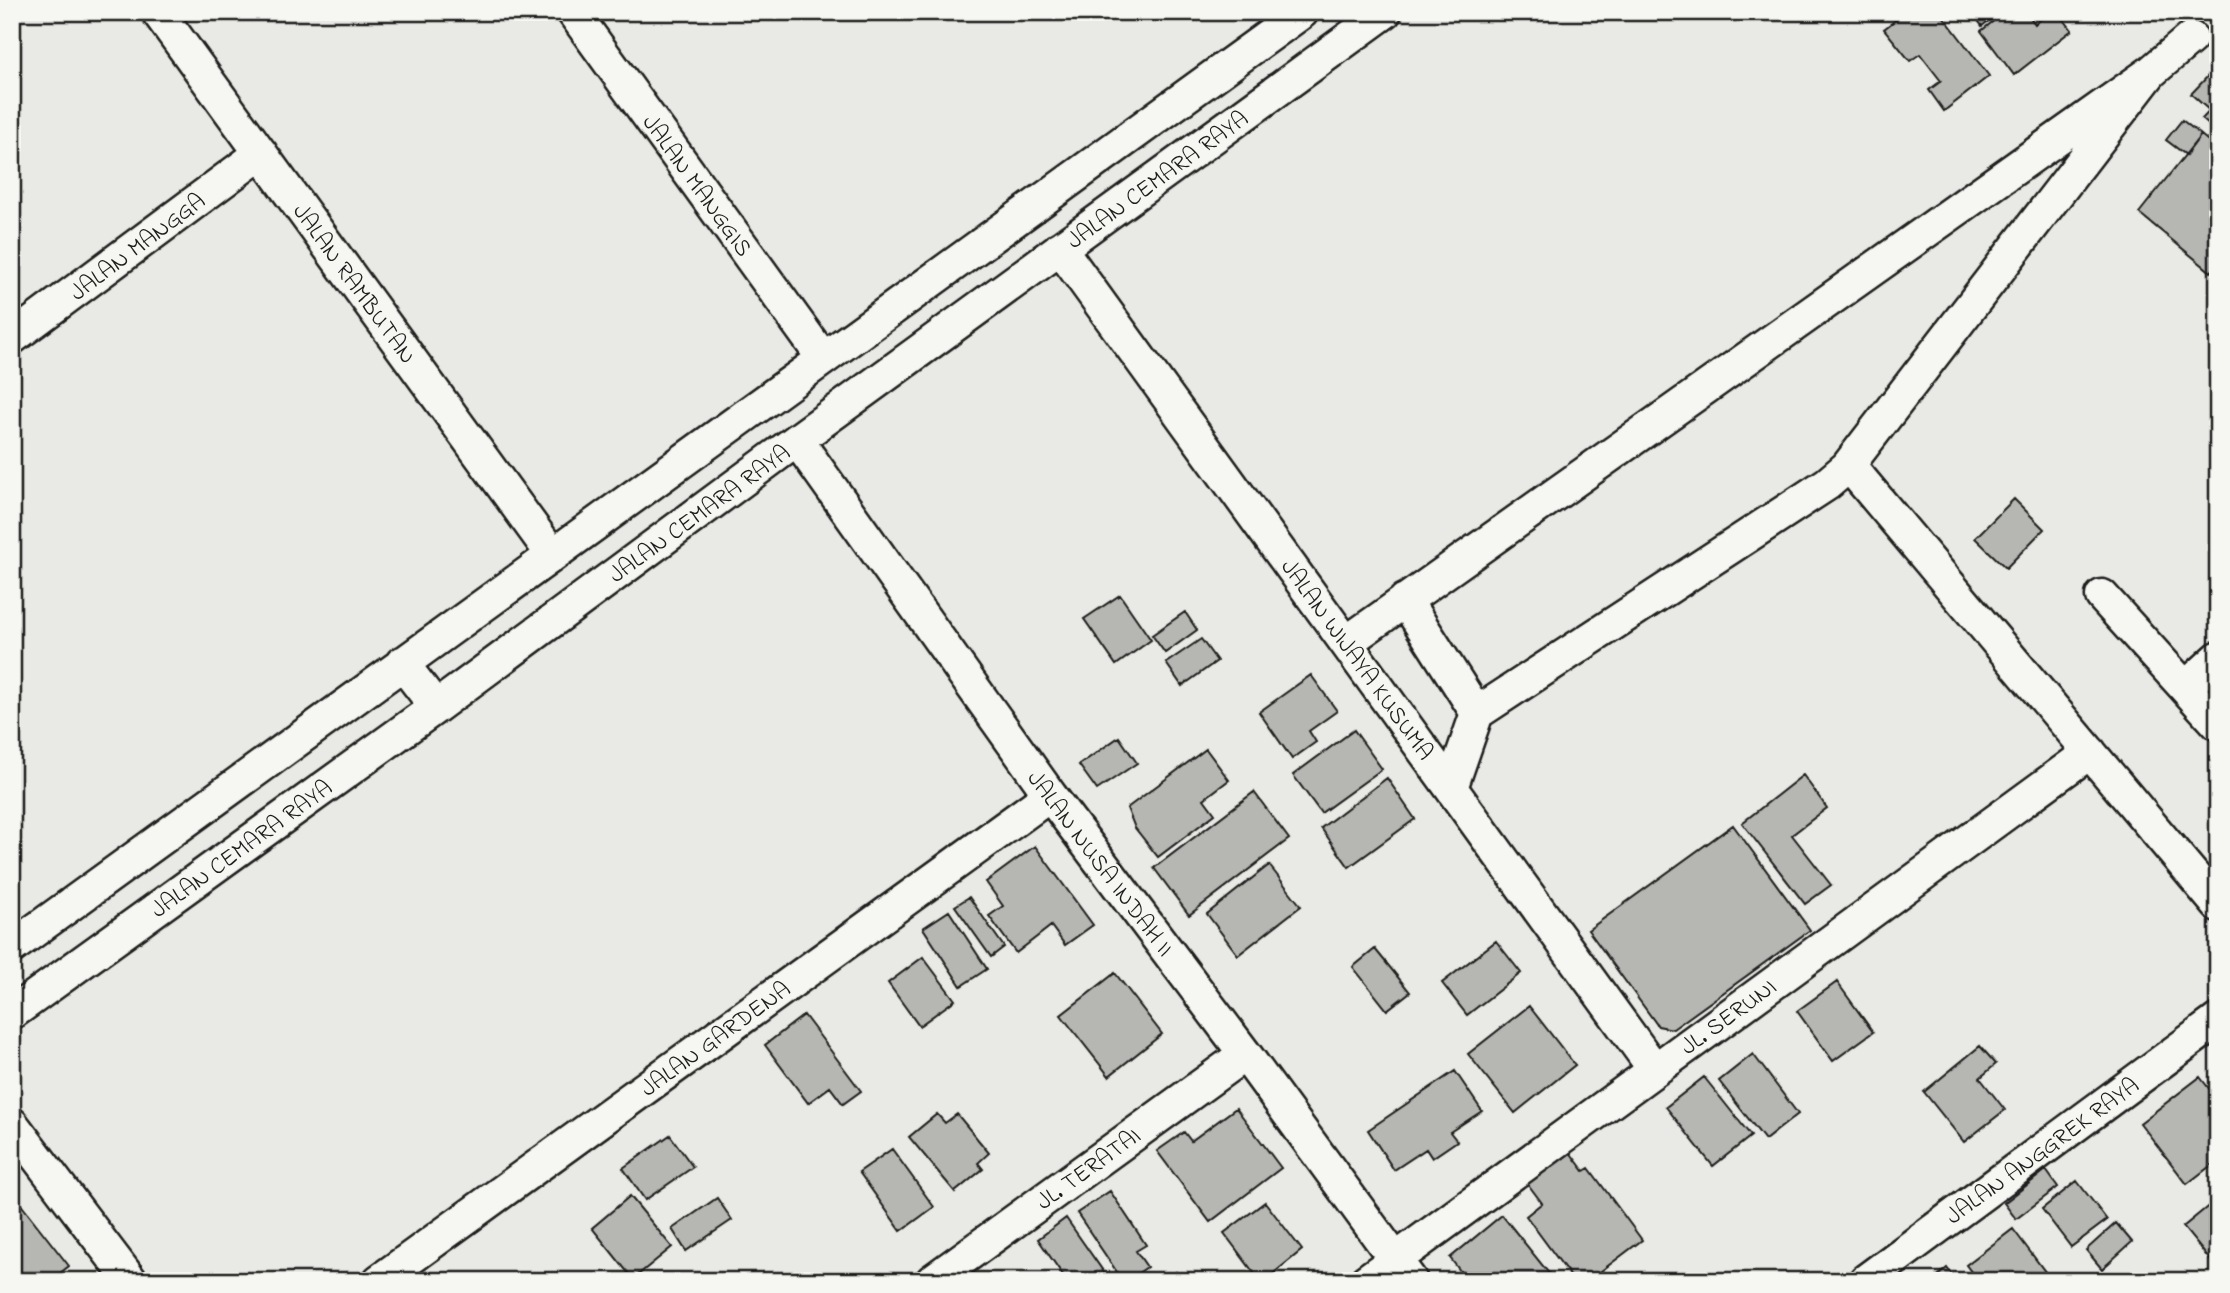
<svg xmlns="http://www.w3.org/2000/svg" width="2230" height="1293" viewBox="0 0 2230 1293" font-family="'Indie Flower',sans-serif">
  <rect width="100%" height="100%" fill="#e9e9e5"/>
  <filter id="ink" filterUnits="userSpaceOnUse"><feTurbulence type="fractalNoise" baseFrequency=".0143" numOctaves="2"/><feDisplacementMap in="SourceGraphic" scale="14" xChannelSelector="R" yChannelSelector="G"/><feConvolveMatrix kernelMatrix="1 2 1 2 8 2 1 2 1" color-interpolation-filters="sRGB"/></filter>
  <g filter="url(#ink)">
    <path fill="#b6b6b3" stroke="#1c1c1c" stroke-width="2" d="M1906,12h34l49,64 -45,35 -15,-21 12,-9 -21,-27 -10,7 -26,-32z
      M1972,12h23l2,2 -15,12z
      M2005,12h21l9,12 15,-12h8l14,18 -58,45 -33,-44z
      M2210,74l8,7v21l-8,9 -19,-17z
      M2218,102v31l-16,-14z
      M2182,120l19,15 -15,20 -20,-15z
      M2201,135l17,14v115l-7,8 -72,-59z
      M2014,499l30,30 -38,39 -31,-30z
      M1120,595l31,45 -35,25 -32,-46z
      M1185,612l12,18 -32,23 -13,-18z
      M1201,639l16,22 -35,25 -16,-23z
      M1311,675l26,36 -28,20 7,11 -24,17 -33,-47z
      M1354,730l28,39 -61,44 -28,-38z
      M1119,737l18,26 -40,27 -18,-25z
      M1206,749l23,31 -25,19 11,15 -57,43 -23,-29 -8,-20z
      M1803,775l24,33 -35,27 39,50 -26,19 -63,-81z
      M1387,778l28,41 -66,48 -28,-39z
      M1254,792l35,47 -100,76 -35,-47z
      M1733,825l77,105 -137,99 -15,-3 -70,-96z
      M1035,846l58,79 -28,20 -14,-19 -35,27 -27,-37 14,-10 -17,-24z
      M1269,865l32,41 -63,49 -31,-41z
      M969,897l35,50 -13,10 -36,-51z
      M949,911l38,58 -26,17 -38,-58z
      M1496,941l25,32 -54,42 -25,-32z
      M1375,949l35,43 -23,18 -34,-43z
      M923,957l32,43 -36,26 -31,-43z
      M1115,973l47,61 -53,42 -48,-61z
      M1837,982l36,50 -40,29 -36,-50z
      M1529,1006l46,59 -60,48 -47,-59z
      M804,1015l57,76 -18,13 -13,-17 -22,16 -43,-58z
      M1980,1046l16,18 -16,14 25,32 -41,32 -40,-50z
      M1753,1054l45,60 -33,26 -46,-59z
      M1455,1071l27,40 -32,21 7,9 -25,17 -6,-9 -32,21 -26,-40z
      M1704,1077l47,59 -38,30 -47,-59z
      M2200,1077l18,23v60l-31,24 -47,-61z
      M1236,1108l45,60 -71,54 -53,-71 27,-19 7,9z
      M937,1114l8,9 12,-9 32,39 -11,10 5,6 -28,23 -46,-55z
      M670,1135l23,32 -48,33 -22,-32z
      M892,1149l42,58 -33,24 -42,-59z
      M1569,1151l15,20 5,-3 53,72 -54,41h-14l-48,-65 16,-13 -15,-20z
      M2046,1170l12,17 -42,32 -12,-16z
      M2077,1181l30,39 -36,27 -29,-38z
      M1110,1191l36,54 -10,6 11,16 -20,14h-4l-46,-68z
      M12,1193l57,73 -19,15h-35l-3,-4z
      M630,1196l42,51 -39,32 -41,-51z
      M717,1198l15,22 -46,31 -14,-22z
      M2217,1199l1,1v70l-35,-43z
      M1265,1202l37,48 -38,31h-4l-36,-48z
      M1502,1215l53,66h-87l-18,-23z
      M1066,1218l44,63h-43l-29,-42z
      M2116,1223l16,19 -30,27 -16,-19z
      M2013,1229l39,52h-74l-12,-16z
      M1947,1268l10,13h-25z
      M1176,1272l6,9h-18z"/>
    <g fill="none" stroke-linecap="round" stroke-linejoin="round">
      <g stroke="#1c1c1c" stroke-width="37">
        <path id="minor" d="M158,12l394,542
          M573,12l250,346
          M2151,72l-304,395 11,9 360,429
          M1060,248l595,822
          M12,338l249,-185
          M797,440l253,355 195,259 166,227
          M2102,596l116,128
          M1405,600l72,113 -26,75
          M1347,642l804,-570 40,-34
          M402,663l34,44
          M2186,687l32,-29
          M1477,713l350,-229 20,-17
          M12,947l1290,-935
          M12,1013l424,-306 361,-267 588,-428
          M12,1124l119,157
          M379,1281l671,-486
          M932,1281l313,-227
          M1366,1281l724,-529
          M1865,1281l353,-261"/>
      </g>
      <use href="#minor" stroke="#f6f6f2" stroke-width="32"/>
    </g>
  </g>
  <g text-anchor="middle" stroke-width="5" stroke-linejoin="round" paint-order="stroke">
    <g font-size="24" fill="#1c1c1c" stroke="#f6f6f2">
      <text transform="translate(1157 179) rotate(-36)" y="8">JALAN CEMARA RAYA</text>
      <text transform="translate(698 185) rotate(54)" y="8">JALAN MANGGIS</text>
      <text transform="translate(137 246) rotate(-37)" y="8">JALAN MANGGA</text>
      <text transform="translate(355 283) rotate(54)" y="8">JALAN RAMBUTAN</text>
      <text transform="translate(699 513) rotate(-36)" y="8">JALAN CEMARA RAYA</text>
      <text transform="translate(1358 659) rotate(54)" y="8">JALAN WIJAYA KUSUMA</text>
      <text transform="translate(241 848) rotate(-36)" y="8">JALAN CEMARA RAYA</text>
      <text transform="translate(1101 863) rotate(53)" y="8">JALAN NUSA INDAH II</text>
      <text transform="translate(1728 1016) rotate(-36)" y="8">JL. SERUNI</text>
      <text transform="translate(715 1038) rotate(-36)" y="8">JALAN GARDENA</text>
      <text transform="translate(2042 1150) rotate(-36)" y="8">JALAN ANGGREK RAYA</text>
      <text transform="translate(1088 1168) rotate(-36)" y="8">JL. TERATAI</text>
    </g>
  </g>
  <rect width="2230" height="1293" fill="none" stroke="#f6f6f2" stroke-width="42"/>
  <rect x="21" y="21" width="2188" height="1251" fill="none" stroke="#1c1c1c" stroke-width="2.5" filter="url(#ink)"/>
</svg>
